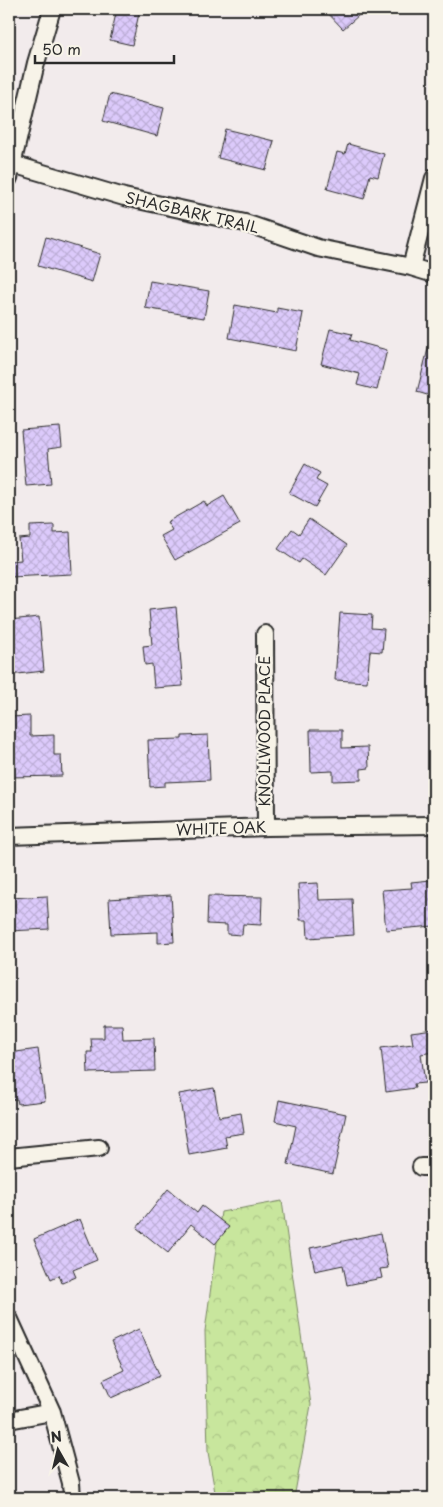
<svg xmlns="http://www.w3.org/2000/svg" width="443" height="1507" viewBox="0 0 443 1507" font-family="'Playpen Sans',sans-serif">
  <defs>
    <pattern id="forest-crowns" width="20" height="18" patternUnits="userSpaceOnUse" patternTransform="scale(1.25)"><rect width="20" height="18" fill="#c8e69d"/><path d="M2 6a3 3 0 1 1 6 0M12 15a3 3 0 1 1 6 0" fill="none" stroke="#acc587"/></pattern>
    <pattern id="building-cross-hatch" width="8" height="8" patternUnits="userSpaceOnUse" patternTransform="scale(1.25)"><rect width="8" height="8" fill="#dccafb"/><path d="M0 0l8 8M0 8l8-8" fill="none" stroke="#bdaed7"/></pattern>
  </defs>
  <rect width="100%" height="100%" fill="#f2ebec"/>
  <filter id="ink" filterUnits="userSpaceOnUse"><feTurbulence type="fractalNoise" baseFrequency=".02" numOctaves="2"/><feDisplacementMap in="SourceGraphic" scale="10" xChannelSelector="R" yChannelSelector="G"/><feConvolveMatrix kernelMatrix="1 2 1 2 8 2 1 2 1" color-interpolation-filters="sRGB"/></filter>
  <g filter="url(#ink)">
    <path fill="url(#forest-crowns)" stroke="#7a8864" d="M282,1201l29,204 -17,93h-78l-8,-46 -3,-121 16,-119z"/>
    <path fill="url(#building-cross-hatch)" stroke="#2b2b2b" d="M117,9h23l-8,36 -22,-5z
      M324,9h42l-23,20z
      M110,94l54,14 -7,28 -54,-15z
      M225,129l49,12 -8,29 -48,-12z
      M348,144l36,10 -6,23 -8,-2 -6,24 -37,-10 10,-37 8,2z
      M46,237l54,17 -8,28 -54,-16z
      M150,281l59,10 -5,27 -59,-10z
      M235,305l42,8v-5l26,5 -7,38 -67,-13z
      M330,329l22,5 -2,6 37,10 -10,40 -20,-5 3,-11 -39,-10z
      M429,345l5,1v51l-17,-5z
      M60,427l2,20 -14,2 3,35 -25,2 -5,-56z
      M305,464l15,9 -4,7 11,6 -12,21 -26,-14z
      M224,496l16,28 -65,36 -14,-24 11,-6 -5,-8 37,-21 3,5z
      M309,519l38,26 -21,30 -24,-16 -3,4 -21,-14 14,-20 7,5z
      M54,525v8l16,-1 2,42 -62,3v-16l11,-1 -2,-21 11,-1v-12z
      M176,607l7,79 -29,2 -2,-24 -7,1 -2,-19 9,-1 -3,-35z
      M340,613l32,2 -1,13 13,1 -2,23 -12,-1 -3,31 -32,-2z
      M39,617l5,54 -35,4v-55z
      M30,716v20l24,-1v20h7l1,21 -53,1v-60z
      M310,730h32v18l26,-1 1,21 -8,1v11l-28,1v-10l-22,1z
      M208,735l2,45 -45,2v4l-15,1 -2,-47 34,-1v-3z
      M431,880l3,46 -48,4 -4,-40 30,-2 -1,-6z
      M318,883l1,17 33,-1 2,36 -46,3 -1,-18h-7l-2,-36z
      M171,895l3,47 -16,1v-11l-47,2 -2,-35z
      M47,896l2,33 -40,2v-33z
      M208,896l54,1 -1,28 -18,-1 -1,11 -15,-1v-9l-20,-1z
      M104,1025h18l1,14 31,-1 1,33 -67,2 -1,-21h5l-1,-14h13z
      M434,1029v23l-13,2 4,29 -11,1 1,4 -29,4 -5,-44 32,-4 -2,-12z
      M38,1049l7,52 -27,3 -1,-5 -8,1v-47z
      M214,1088l5,29 22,-4 3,20 -19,3 2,12 -38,7 -10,-61z
      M279,1100l67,14 -13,60 -45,-10 8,-38 -21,-5z
      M168,1189l29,24 5,-7 27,21 -14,17 -24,-20 -23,29 -31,-25z
      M80,1219l17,41 -24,10 3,7 -14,6 -3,-8 -8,4 -17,-40z
      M381,1233l7,35 -8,1 2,9 -35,7 -4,-20 -28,6 -5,-23z
      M139,1329l21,47 -49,22 -8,-18 21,-10 -13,-28z"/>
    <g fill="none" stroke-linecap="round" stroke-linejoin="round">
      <g stroke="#2b2b2b" stroke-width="20">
        <path id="street" d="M9,163l115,34 121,26 73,25 93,19 23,7
          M9,178l27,-115 16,-54
          M411,267l23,-89
          M265,634l1,193
          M9,836l257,-9 168,-2
          M9,1157l90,-9
          M421,1167h13
          M9,1318l43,94 19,71 1,15
          M9,1420l43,-8"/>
      </g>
      <use href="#street" stroke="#f7f3e8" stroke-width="16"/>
    </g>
  </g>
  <g text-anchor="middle" stroke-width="4.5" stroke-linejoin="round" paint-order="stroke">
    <g font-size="15" fill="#2b2b2b" stroke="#f7f3e8">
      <text transform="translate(192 213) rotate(13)" y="5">SHAGBARK TRAIL</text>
      <text transform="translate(265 731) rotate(-90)" y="5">KNOLLWOOD PLACE</text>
      <text transform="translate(221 829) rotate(-2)" y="5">WHITE OAK</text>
    </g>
  </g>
  <rect width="443" height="1507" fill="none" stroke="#f7f3e8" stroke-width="30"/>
  <rect x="15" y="15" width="413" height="1477" fill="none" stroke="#2b2b2b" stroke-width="2" filter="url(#ink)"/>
  <g transform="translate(58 1450) rotate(352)" stroke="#f7f3e8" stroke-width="4" paint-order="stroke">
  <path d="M0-4L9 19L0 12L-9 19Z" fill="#2b2b2b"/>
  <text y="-8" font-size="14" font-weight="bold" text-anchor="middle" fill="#2b2b2b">N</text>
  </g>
  <path d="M35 55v8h139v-8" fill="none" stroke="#2b2b2b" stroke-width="2.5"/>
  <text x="42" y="55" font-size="15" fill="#2b2b2b" stroke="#f7f3e8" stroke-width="4" paint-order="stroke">50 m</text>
</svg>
